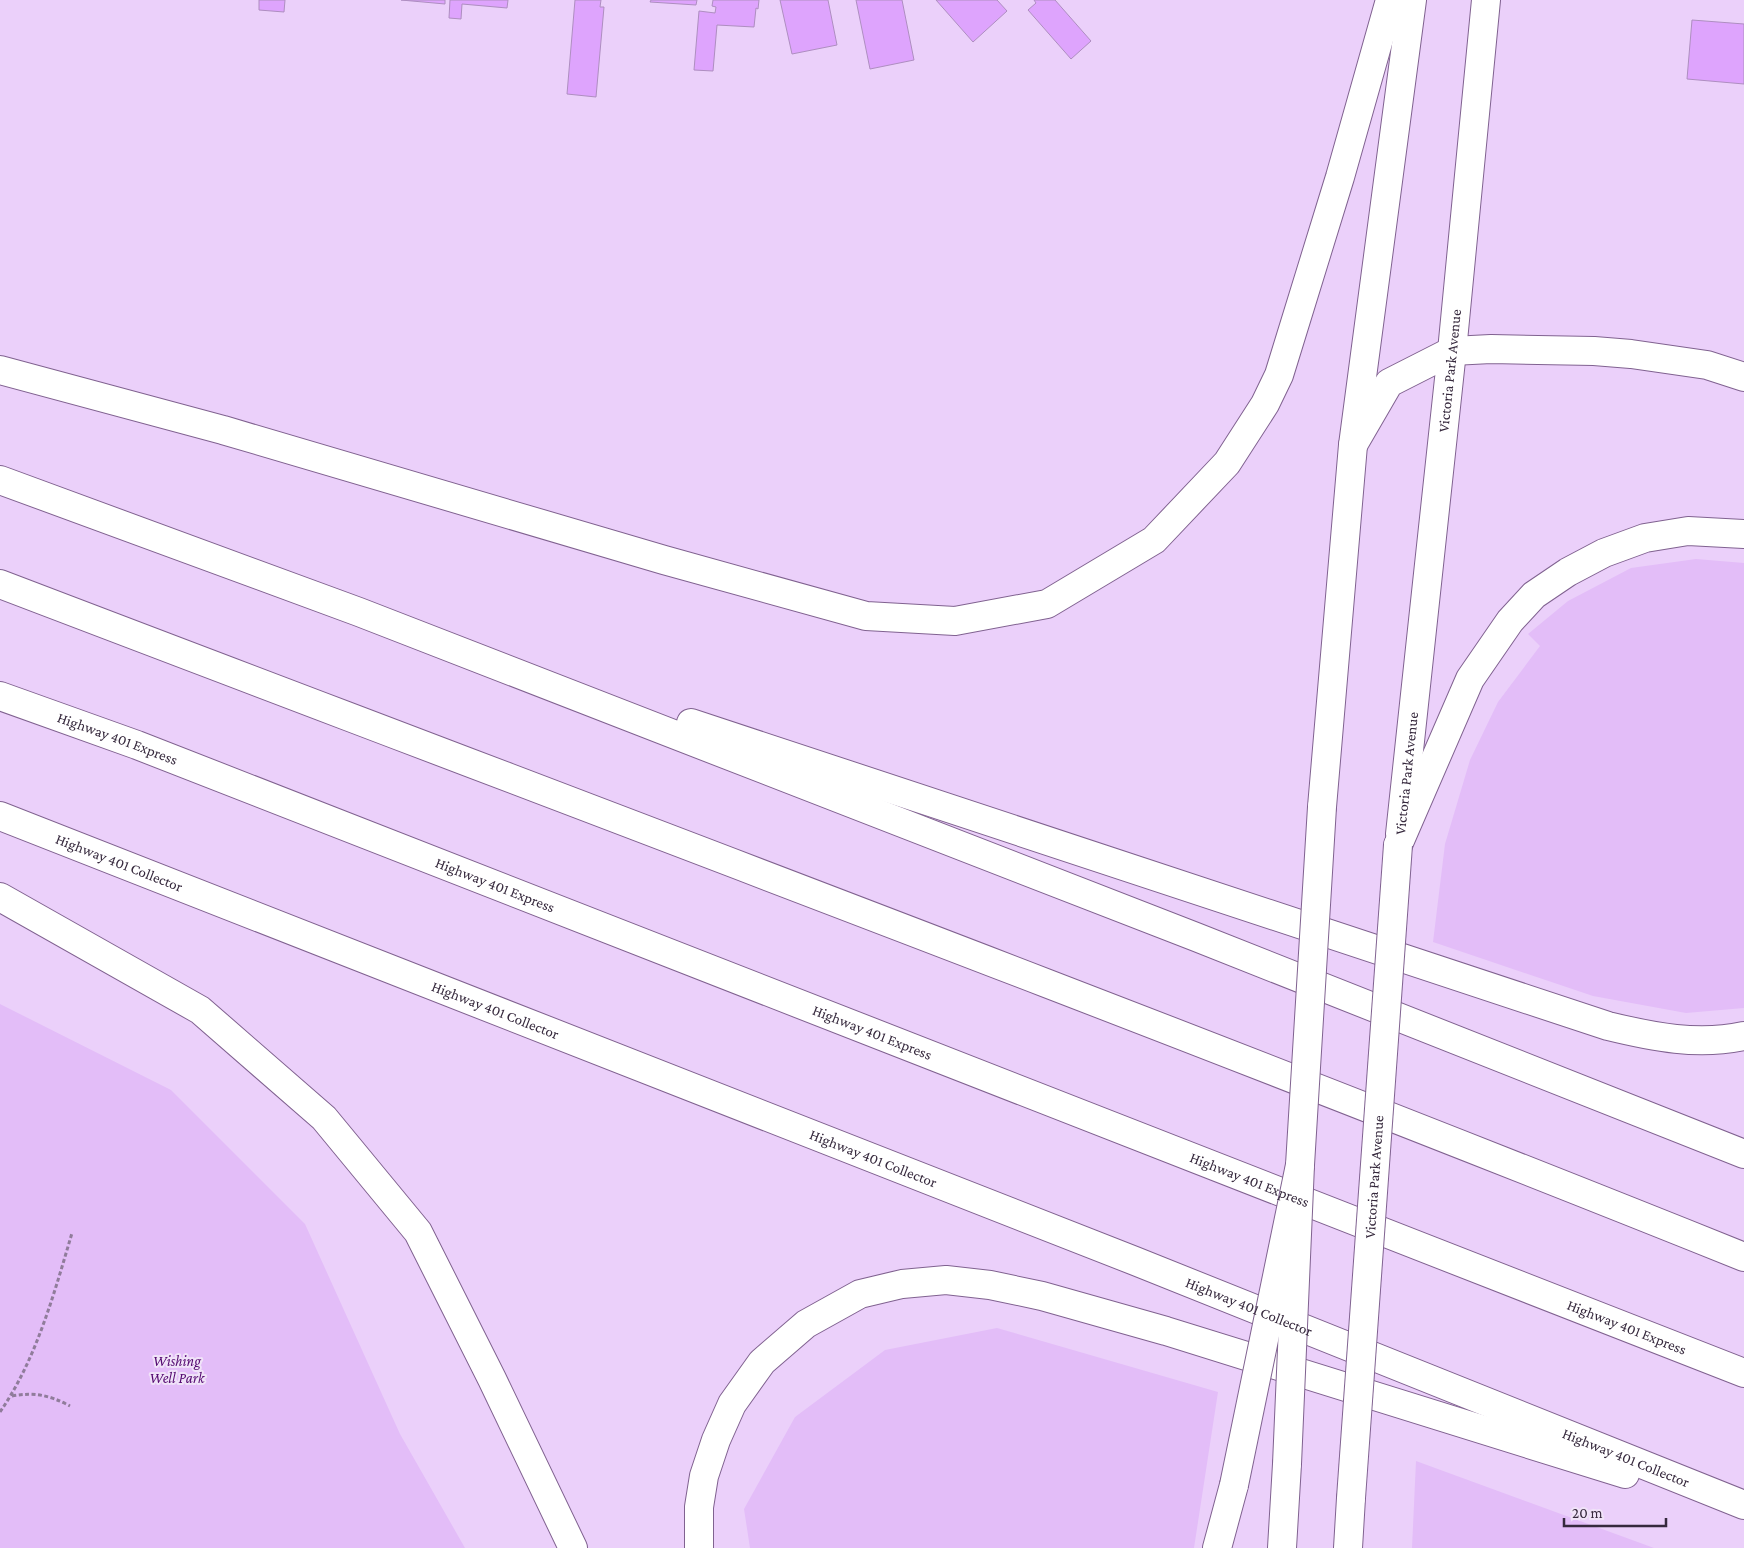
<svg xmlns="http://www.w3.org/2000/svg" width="1744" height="1548" viewBox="0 0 1744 1548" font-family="'Crimson Pro',serif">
  <rect width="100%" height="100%" fill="#ebd0fa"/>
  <path fill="#e3bdf8" d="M1696,559l48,4v445l-58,5 -93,-17 -160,-54 12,-98 25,-84 28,-58 42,-56 -12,-12 40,-33 63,-33z
    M0,1004l171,86 134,134 95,210 65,114h-465z
    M997,1328l221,64 -24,156h-444l-6,-39 51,-92 90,-67z
    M1416,1461l238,87h-242z"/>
  <path fill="#dea4fd" stroke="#ae8ec0" d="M259,0h26l-1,12 -25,-2z
    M401,0h44v4z
    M450,0h58l-1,8 -45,-4 -1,15 -12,-1z
    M575,0h26l-1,7h4l-8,90 -29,-3z
    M651,0h46l-1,5 -46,-3z
    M713,0h46l-1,9 -2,-1 -2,19 -37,-2 -4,46 -19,-1 5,-59 16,2 1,-6 -4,-1z
    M780,0h48l9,45 -45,9z
    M856,0h46l12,60 -44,9z
    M936,0h61l10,11 -34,31z
    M1034,0h21l36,41 -20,18 -43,-49 8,-7z
    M1692,20l52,4v60l-57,-5z"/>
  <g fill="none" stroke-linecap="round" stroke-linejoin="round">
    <g stroke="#806290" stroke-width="30">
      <g id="secondary">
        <path d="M1322,807l31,-362 59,-445"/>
        <path id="s1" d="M1400,834l52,-483 34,-351"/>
        <path d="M1282,1548l5,-84"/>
        <path d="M1348,1548l3,-50"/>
      </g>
    </g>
    <g stroke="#806290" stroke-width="30">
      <g id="motorway">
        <path d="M0,370l223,60 441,130 202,56 89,5 92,-17 107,-64 73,-77 38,-59 14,-29 61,-198 50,-177"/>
        <path d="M1353,445l36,-62 63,-32 39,-2 103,2 37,3 76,11 37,12"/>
        <path d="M0,480l359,132 837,325 548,217"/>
        <path d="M0,584c582,222 1166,441 1744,673"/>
        <path id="s2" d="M0,696l137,49 1607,628"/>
        <path d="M691,723l917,303c45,11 90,20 136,10"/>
        <path id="s3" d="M0,816l1135,445 609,244"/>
        <path d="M1398,845l72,-166 40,-58 24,-26 34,-23 36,-19 41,-15 43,-7 56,3"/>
        <path d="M0,897l200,113 124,108 94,114 74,147 81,169"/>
        <path d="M699,1548v-41l5,-31 12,-36 16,-36 30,-42 44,-38 54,-30 42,-10 44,-4 44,5 52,11 124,35 459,143"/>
        <path d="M1217,1548l17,-63"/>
      </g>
    </g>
    <path stroke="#907c9b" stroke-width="3" stroke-dasharray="4 2.5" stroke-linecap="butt" d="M12,1396c23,-4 37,-1 58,10
      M0,1412c36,-52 54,-118 72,-179"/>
    <use href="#secondary" stroke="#fff" stroke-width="28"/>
    <use href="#motorway" stroke="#fff" stroke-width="28"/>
    <g stroke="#806290" stroke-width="30" stroke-linecap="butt">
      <g id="secondary-bridge">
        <path d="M1287,1464l13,-299 22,-358"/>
        <path id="s4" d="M1351,1498l47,-653"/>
      </g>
    </g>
    <g stroke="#806290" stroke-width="30" stroke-linecap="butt">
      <path id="motorway-bridge" d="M1234,1485l66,-320"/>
    </g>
    <use href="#secondary-bridge" stroke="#fff" stroke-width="28"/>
    <use href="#motorway-bridge" stroke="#fff" stroke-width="28"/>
  </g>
  <g text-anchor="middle" stroke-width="4" stroke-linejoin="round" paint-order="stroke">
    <g font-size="15" fill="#36293d" stroke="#f0e3f8">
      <text dy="5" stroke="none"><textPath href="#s1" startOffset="466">Victoria Park Avenue</textPath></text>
      <text dy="5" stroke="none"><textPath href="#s2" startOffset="125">Highway 401 Express</textPath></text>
      <text dy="5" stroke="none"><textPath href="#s1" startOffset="61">Victoria Park Avenue</textPath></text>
      <text dy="5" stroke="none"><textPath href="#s3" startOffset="128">Highway 401 Collector</textPath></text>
      <text dy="5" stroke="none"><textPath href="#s2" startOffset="530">Highway 401 Express</textPath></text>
      <text dy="5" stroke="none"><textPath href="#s3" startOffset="532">Highway 401 Collector</textPath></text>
      <text dy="5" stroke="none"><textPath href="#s2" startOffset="935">Highway 401 Express</textPath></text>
      <text dy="5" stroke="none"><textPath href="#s3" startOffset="938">Highway 401 Collector</textPath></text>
      <text dy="5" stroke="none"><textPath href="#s4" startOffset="322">Victoria Park Avenue</textPath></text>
      <text dy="5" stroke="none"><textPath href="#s2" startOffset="1340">Highway 401 Express</textPath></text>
      <text dy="5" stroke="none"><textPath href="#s3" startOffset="1342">Highway 401 Collector</textPath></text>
      <text dy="5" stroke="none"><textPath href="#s2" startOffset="1745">Highway 401 Express</textPath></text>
      <text dy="5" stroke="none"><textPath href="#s3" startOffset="1748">Highway 401 Collector</textPath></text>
    </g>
    <g font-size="15" font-style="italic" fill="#540970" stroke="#f0e3f8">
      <text x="177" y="1366">Wishing<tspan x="177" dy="17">Well Park</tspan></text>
    </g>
  </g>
  <path d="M1564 1518v8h102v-8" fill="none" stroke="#36293d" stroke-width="2.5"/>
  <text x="1572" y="1518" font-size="15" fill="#36293d" stroke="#f0e3f8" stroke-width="4" paint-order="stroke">20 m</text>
</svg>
